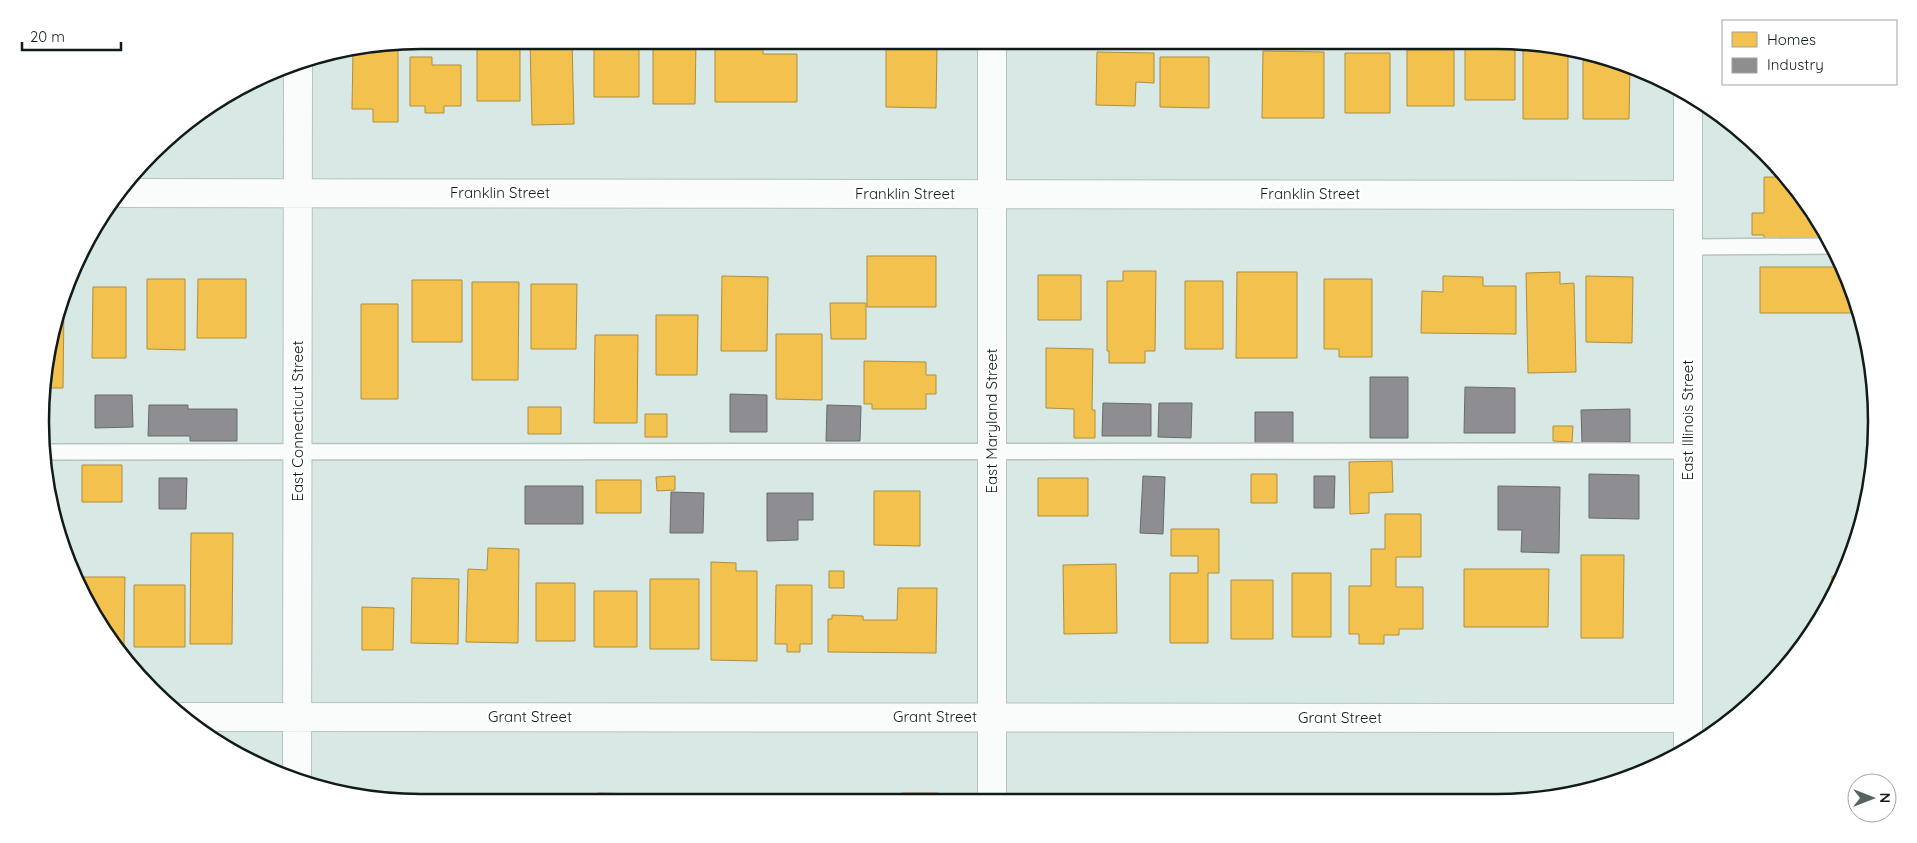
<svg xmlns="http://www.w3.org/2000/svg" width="1917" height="843" viewBox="0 0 1917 843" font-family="Quicksand,sans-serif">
  <rect width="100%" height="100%" fill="#d8e8e4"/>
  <path fill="#f2c14e" stroke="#ae8f3e" d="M477,40h43v61h-43z
    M530,40h42l2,84 -42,1z
    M594,40h45v57h-45z
    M653,40h43l-1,64h-42z
    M715,40h48v14h34v48h-82z
    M398,44v78h-25v-13h-21l1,-58z
    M1523,45l45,7v67h-45z
    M1465,47h50v53h-50z
    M886,49h51l-1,59 -50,-1z
    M1407,50h47v56h-47z
    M1263,51l61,1v66h-62z
    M1097,52l57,1v30l-18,-1 -1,24 -39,-1z
    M1345,53h45v60h-45z
    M1583,54l35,6 12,5 -1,54h-46z
    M410,57h22v8h29v41h-17v7h-19v-7h-15z
    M1160,57h49v51l-49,-1z
    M1764,177h23l11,12 27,43h-6v12h-55v-9h-12v-22h12z
    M867,256h69v51h-69z
    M1760,267h83l17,46h-100z
    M1123,271h33l-1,80h-10v12h-36v-12h-2v-70h16z
    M1237,272h60v86h-61z
    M1560,272v12l14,-1 2,89 -48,1 -2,-100z
    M1038,275h43v45h-43z
    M722,276l46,1 -1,74h-46z
    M1443,276l40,1v9h33v48l-95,-1 1,-42 21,1z
    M1586,276l47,1 -1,66 -46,-1z
    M147,279h38v71l-38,-1z
    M198,279h48v59h-49z
    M1324,279h48v78h-33v-8h-15z
    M412,280h50v62h-50z
    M1185,281h38v68h-38z
    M472,282h47l-1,98h-46z
    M531,284h46l-1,65h-45z
    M93,287h33v71h-34z
    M64,303l-1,85h-17l1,-41z
    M830,303h36v36h-35z
    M361,304h37v95h-37z
    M656,315h42l-1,60h-41z
    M776,334h46v66l-46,-1z
    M595,335h43l-1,88h-43z
    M1046,348l47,1 -1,61h3v28h-21v-29l-28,-1z
    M864,361l62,1v13h10v19h-10v15h-54v-5h-8z
    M528,407h33v27h-33z
    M645,414h22v23h-22z
    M1553,426h20l-1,16 -19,-1z
    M1392,461l1,31 -24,1v20l-19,1 -1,-52z
    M82,465h40v37h-40z
    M1251,474h26v29h-26z
    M675,476v14l-18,1 -1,-14z
    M1038,478h50v38h-50z
    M596,480h45v33h-45z
    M874,491h46v55l-46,-1z
    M1385,514h36v43h-25v30h27v42h-24v6h-15v9h-25v-10h-10v-48h22v-37h14z
    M1171,529h48v44h-11v70h-38v-70h28v-17h-27z
    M191,533h42l-1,111h-42z
    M488,548l31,1 -1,94 -52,-1 2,-73 19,1z
    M1581,555h43l-1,83h-42z
    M711,562l25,1v8h21v90l-46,-1z
    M1116,564l1,69 -53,1 -1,-69z
    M1464,569h85l-1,58h-84z
    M829,571h15v17h-15z
    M1292,573h39v64h-39z
    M1832,576l9,1 -10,19z
    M75,577h50l-1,69 -6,-1 -27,-33z
    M412,578l47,1 -1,65 -47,-1z
    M650,579h49v70h-49z
    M1231,580h42v59h-42z
    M536,583h39v58h-39z
    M134,585h51v62h-51z
    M776,585h36v59h-12v8h-13v-8h-12z
    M898,588h39l-1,65 -108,-1v-33h4v-4l31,1v4h34z
    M594,591h43v56h-43z
    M362,607l32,1 -1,42h-31z
    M598,793l46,1v8h-46z
    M902,793h36v8l-36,1z
    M409,799h53v4h-40l-13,-2z
    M579,799v4h-53v-3z
    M829,799h46v3h-46z
    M790,801h33v1h-33z"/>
  <path fill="#8d8d92" stroke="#686b6e" d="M1370,377h38v61h-38z
    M1465,387l50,1v45h-51z
    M730,394l37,1v37h-37z
    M95,395h37l1,32 -38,1z
    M1103,403l48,1v32h-49z
    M1159,403h33l-1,35 -33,-1z
    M149,405h39v4h49v32h-47v-5h-42z
    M827,405l34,1 -1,35h-34z
    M1630,409v33l-48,1 -1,-33z
    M1255,412h38v31h-38z
    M1589,474l50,1v44l-50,-1z
    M1143,476l22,1 -2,57 -23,-1z
    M1314,476h21l-1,32h-20z
    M159,478h28l-1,31h-27z
    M525,486h58v38h-58z
    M1498,486l62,1 -1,66 -38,-1 1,-22h-24z
    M671,492l33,1 -1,40h-33z
    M767,493h46v27h-15v20l-31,1z"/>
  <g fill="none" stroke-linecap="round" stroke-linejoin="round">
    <g stroke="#b7c3c0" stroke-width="18">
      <path id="lane" d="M1688,247l146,-1
        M44,452l1644,-1"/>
    </g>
    <g stroke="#b7c3c0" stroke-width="30">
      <path id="street" d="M1688,92v656
        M122,193l1566,2
        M182,717l1506,1
        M297,782l1,-721
        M992,801v-761"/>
    </g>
    <use href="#lane" stroke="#f9fcfb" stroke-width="15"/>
    <use href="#street" stroke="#f9fcfb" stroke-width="28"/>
  </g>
  <g text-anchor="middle" stroke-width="5" stroke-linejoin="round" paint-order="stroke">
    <g font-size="15" fill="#111b19" stroke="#fff">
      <text x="500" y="198">Franklin Street</text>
      <text x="905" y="199">Franklin Street</text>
      <text x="1310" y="199">Franklin Street</text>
      <text transform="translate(1688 420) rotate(-90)" y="5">East Illinois Street</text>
      <text transform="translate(298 421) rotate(-90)" y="5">East Connecticut Street</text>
      <text transform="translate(992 421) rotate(-90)" y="5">East Maryland Street</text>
      <text x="530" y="722">Grant Street</text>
      <text x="935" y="722">Grant Street</text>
      <text x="1340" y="723">Grant Street</text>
    </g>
  </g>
  <path d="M0 0H1917V843H0ZM421 49H1496A372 372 0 0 1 1868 421V422A372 372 0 0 1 1496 794H421A372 372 0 0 1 49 422V421A372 372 0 0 1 421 49Z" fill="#fff" fill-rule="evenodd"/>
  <path fill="none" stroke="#111b19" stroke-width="2.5" d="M421 49H1496A372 372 0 0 1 1868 421V422A372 372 0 0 1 1496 794H421A372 372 0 0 1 49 422V421A372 372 0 0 1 421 49Z"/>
  <rect x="1722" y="20" width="175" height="65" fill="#ffffff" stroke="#a0a4a3"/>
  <rect x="1732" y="32" width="25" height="15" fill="#f2c14e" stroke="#a0a4a3"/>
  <text x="1767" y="45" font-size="15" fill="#111b19">Homes</text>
  <rect x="1732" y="58" width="25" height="15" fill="#8d8d92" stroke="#a0a4a3"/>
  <text x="1767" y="70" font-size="15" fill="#111b19">Industry</text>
  <g transform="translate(1872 798) rotate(90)"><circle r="24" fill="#ffffff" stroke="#a0a4a3"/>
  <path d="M0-4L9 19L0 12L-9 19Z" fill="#576360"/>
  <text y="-8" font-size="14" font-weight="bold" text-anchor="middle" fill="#111b19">N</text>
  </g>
  <path d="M22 42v8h99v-8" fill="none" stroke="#111b19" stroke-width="2.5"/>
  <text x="30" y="42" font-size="15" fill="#111b19" stroke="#ffffff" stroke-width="4" paint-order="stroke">20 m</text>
</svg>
